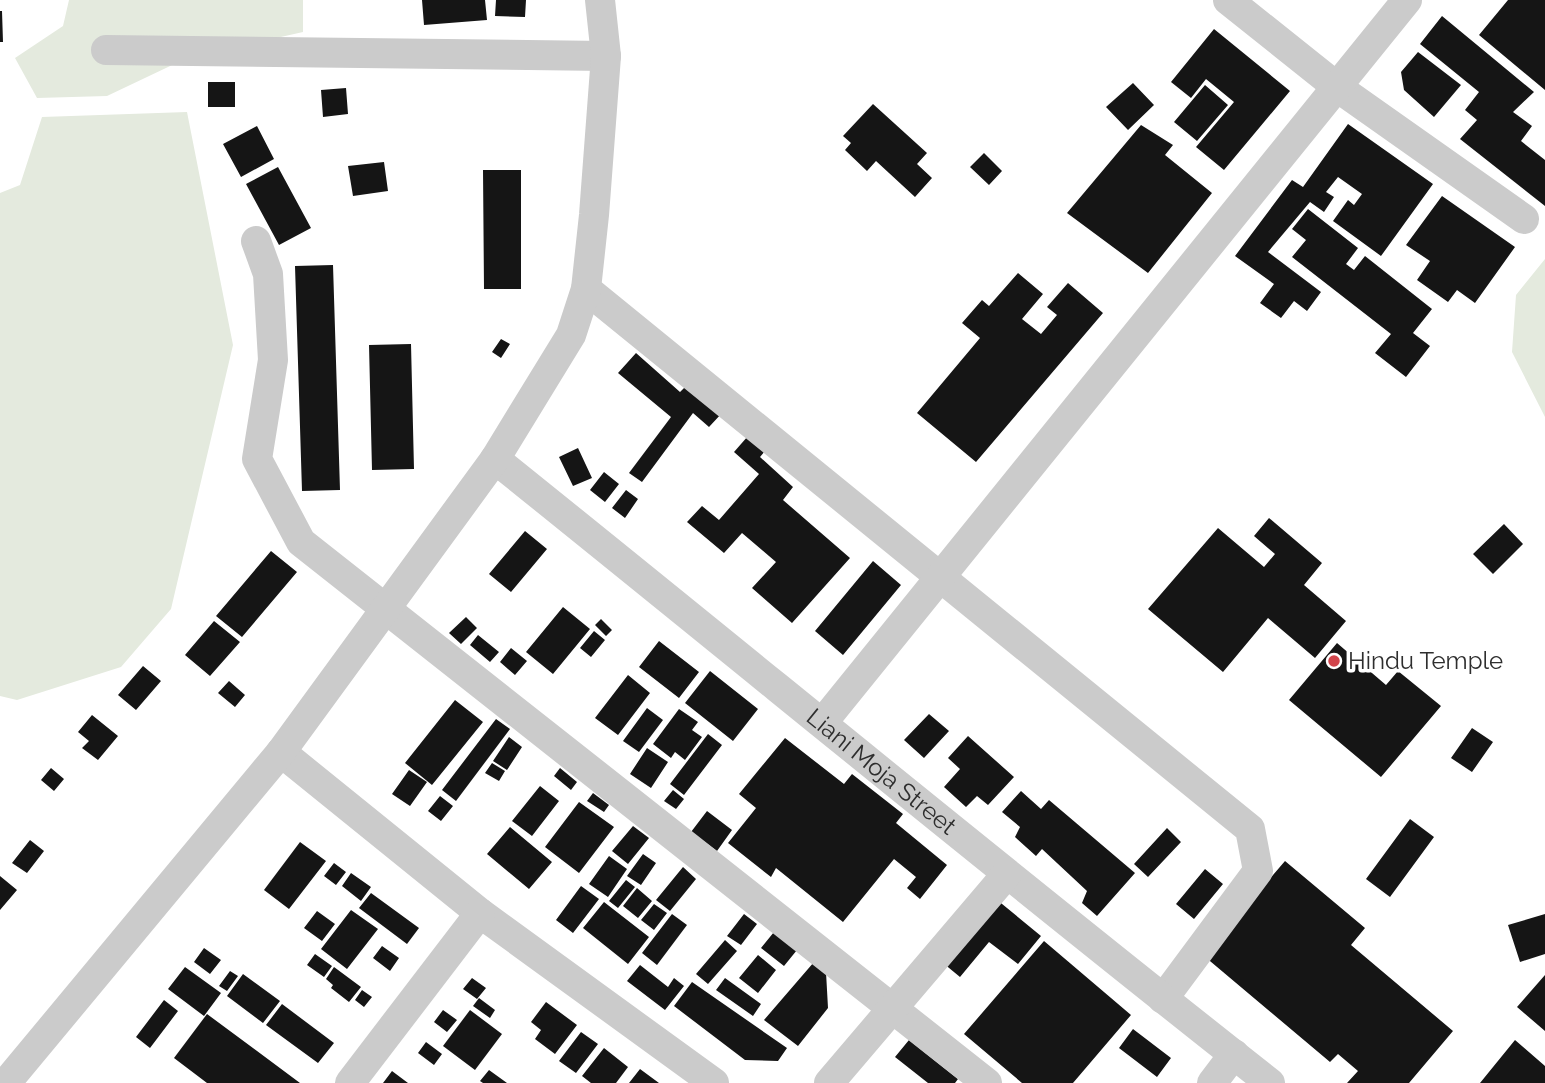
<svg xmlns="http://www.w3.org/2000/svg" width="1545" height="1083" viewBox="0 0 1545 1083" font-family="Raleway,sans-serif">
  <rect width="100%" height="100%" fill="#fff"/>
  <path fill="#e4eade" d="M69,0h234v32l-116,26 -80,38 -70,2 -22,-40 48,-32z
    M187,112l46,233 -62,264 -50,58 -104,33 -17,-4v-503l20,-8 22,-68z
    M1545,259v158l-33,-65 4,-57z"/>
  <path fill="#151515" d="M422,0h63l2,20 -63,5z
    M496,0h30l-1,17 -30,-1z
    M1508,0h37v90l-66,-55z
    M0,11h2l1,31h-3z
    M1442,16l92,76 -21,20 19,14 -11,15 24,19v46l-85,-67 17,-19 -12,-10 14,-18 -59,-48z
    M1214,29l76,62 -66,79 -28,-23 38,-45 -28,-23 -15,19 -20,-16z
    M1418,52l43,33 -27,32 -30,-27 -3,-18z
    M208,82h27v25h-27z
    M1133,83l21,22 -26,25 -22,-23z
    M1205,85l23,20 -31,36 -23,-19z
    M346,88l2,26 -25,3 -2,-27z
    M873,104l54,49 -10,11 15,14 -17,19 -39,-36 -9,10 -22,-21 6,-7 -8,-7z
    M1348,124l85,60 -52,72 -48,-35 15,-21 6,5 8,-11 -24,-17 -12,15 8,5 -10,15 -14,-10 -42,50 53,40 -14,19 -13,-10 -13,17 -21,-15 14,-19 -39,-28 57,-76 11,7z
    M1141,125l32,20 -8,10 47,38 -64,80 -81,-60z
    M257,126l17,33 -33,18 -18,-33z
    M984,153l18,18 -13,14 -19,-18z
    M384,162l4,29 -35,5 -5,-30z
    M278,167l33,61 -32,17 -33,-61z
    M483,170h38v119h-37z
    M1442,196l73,51 -40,56 -18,-13 -9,12 -31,-22 13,-19 -24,-16z
    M1308,209l50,39 -12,16 8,6 11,-14 67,53 -19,24 17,13 -24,31 -31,-24 16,-19 -99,-77 14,-17 -14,-11z
    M333,265l7,225 -38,1 -7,-225z
    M1018,273l25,21 -21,25 19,15 16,-19 -10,-8 21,-24 35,30 -127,149 -59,-49 63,-75 -18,-15 20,-23 7,6z
    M501,339l9,5 -9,14 -9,-6z
    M411,344l3,125 -42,1 -3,-125z
    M636,353l44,39 9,-9 33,30 -13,14 -16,-14 -51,69 -13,-9 42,-56 -53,-44z
    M748,436l17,15 -5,6 33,30 -10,13 67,58 -58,65 -40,-35 24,-26 -34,-29 -18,20 -37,-31 15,-16 17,14 40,-46 -25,-22z
    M578,448l14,30 -19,8 -14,-29z
    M604,472l15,12 -14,18 -15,-12z
    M626,490l12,9 -13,19 -13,-10z
    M1269,518l53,45 -18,22 42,36 -31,37 -47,-40 -45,54 -75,-63 70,-81 46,39 11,-13 -21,-18z
    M1504,524l19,20 -30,30 -20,-20z
    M525,531l22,18 -36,43 -22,-18z
    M271,551l26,21 -55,65 -26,-21z
    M873,561l28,24 -58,70 -28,-24z
    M563,607l27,22 -37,45 -27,-22z
    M466,617l11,11 -16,16 -12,-11z
    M601,619l11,11 -6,6 -11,-11z
    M214,621l26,21 -30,34 -25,-21z
    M594,631l11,9 -14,17 -11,-9z
    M478,635l21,17 -9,10 -20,-17z
    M659,641l40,31 -20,26 -40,-31z
    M1337,643l49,42 12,-14 43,35 -60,71 -92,-77z
    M511,648l16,13 -12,14 -15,-13z
    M143,666l18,15 -25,29 -18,-15z
    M710,671l48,38 -25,32 -48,-38z
    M628,675l22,18 -32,42 -23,-17z
    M229,681l16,14 -10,12 -17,-14z
    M455,700l28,22 -51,63 -27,-22z
    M647,708l16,12 -24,32 -16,-11z
    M679,709l19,13 -6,8 10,7 -17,23 -10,-8 -4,6 -18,-14z
    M929,714l20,17 -25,27 -20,-18z
    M92,715l26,21 -20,24 -16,-12 7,-7 -11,-9z
    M496,719l14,10 -54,72 -14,-11z
    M1472,728l21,14 -21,30 -21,-14z
    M708,734l14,11 -38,50 -14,-11z
    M968,736l46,41 -26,28 -11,-9 -11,11 -22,-20 16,-18 -12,-11z
    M509,737l13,10 -15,23 -14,-9z
    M785,738l59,46 8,-10 51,40 -7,9 51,42 -27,34 -13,-11 9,-11 -22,-18 -51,63 -67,-54 -5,9 -43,-34 28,-35 -17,-14z
    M647,748l21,14 -17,26 -21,-14z
    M492,763l13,8 -6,10 -14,-8z
    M51,768l13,11 -10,12 -13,-11z
    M560,768l17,14 -6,8 -17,-14z
    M409,770l18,12 -17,24 -18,-12z
    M540,786l19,15 -27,35 -20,-15z
    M673,790l11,9 -8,10 -12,-8z
    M1021,791l20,18 8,-9 86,73 -38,43 -15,-13 5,-12 -45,-42 -6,7 -21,-19 5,-10 -18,-15z
    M593,793l16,12 -5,7 -17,-11z
    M440,796l13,10 -12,15 -13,-10z
    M579,802l35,25 -35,46 -34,-26z
    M707,811l25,19 -15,21 -26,-19z
    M1410,819l24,18 -44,60 -24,-18z
    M633,826l16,12 -21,26 -16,-13z
    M510,827l42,35 -23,27 -42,-35z
    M1167,828l14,14 -33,35 -14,-13z
    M30,840l14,11 -17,22 -15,-10z
    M300,842l26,19 -37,48 -25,-19z
    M643,854l13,9 -15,22 -14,-9z
    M609,856l18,13 -19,28 -19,-13z
    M1285,861l80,67 -14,17 102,86 -44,52h-62l11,-12 -20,-17 -8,8 -126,-106z
    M334,863l12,9 -10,13 -12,-9z
    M683,867l13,12 -26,32 -14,-11z
    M1205,869l18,15 -29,35 -18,-15z
    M351,873l20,14 -10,14 -19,-15z
    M0,876l17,14 -17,20z
    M626,880l9,7 -17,21 -9,-7z
    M581,886l18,13 -26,34 -17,-13z
    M637,888l15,13 -14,17 -15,-12z
    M371,893l48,35 -12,16 -48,-36z
    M996,899l45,37 -23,28 -29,-22 -29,35 -17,-14z
    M604,902l45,35 -21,27 -45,-36z
    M654,904l13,9 -13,17 -13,-10z
    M351,910l27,19 -31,40 -26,-20z
    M317,911l18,13 -13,17 -18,-13z
    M672,914l15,11 -30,40 -15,-12z
    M744,914l13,10 -16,21 -14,-9z
    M1545,914v40l-25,8 -12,-37z
    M774,932l23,18 -13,16 -23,-18z
    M725,940l12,11 -29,33 -12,-10z
    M1044,941l87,74 -58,68h-51l-58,-49z
    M382,946l17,12 -9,13 -17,-13z
    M204,948l17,12 -11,14 -16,-12z
    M315,954l17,12 -8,11 -17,-12z
    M758,955l18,15 -18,23 -19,-15z
    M814,962l12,10 2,36 -30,38 -34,-26z
    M640,965l28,22 6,-9 10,8 -19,24 -38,-29z
    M185,967l36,26 -17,23 -36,-27z
    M334,967l27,20 -12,15 -18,-14 2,-3 -7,-6z
    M230,971l8,5 -11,15 -8,-5z
    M243,974l37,27 -17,22 -36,-27z
    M1545,975v56l-28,-24z
    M472,978l14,10 -9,11 -14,-10z
    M725,978l36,26 -8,12 -37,-26z
    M692,982l95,66 -9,13 -33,-1 -71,-54z
    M362,990l10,7 -8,10 -9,-7z
    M479,998l16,12 -5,8 -17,-12z
    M164,1000l14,11 -28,37 -14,-11z
    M546,1002l31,23 -22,29 -20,-15 6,-9 -10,-8z
    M282,1004l52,39 -16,20 -52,-38z
    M443,1010l14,10 -10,12 -13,-10z
    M470,1010l32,24 -27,36 -32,-24z
    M207,1014l93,69h-93l-33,-25z
    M1133,1029l38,29 -14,19 -38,-29z
    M581,1032l17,12 -22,29 -17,-12z
    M909,1040l49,39 -3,4h-27l-33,-26z
    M1515,1040l30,26v17h-65z
    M426,1042l16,12 -8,11 -16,-12z
    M604,1048l24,19 -12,16h-25l-9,-7z
    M640,1069l19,14h-30z
    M489,1070l18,13h-24l-3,-2z
    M392,1071l16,12h-25z"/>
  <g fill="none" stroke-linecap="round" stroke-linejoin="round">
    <g stroke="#cbcbcb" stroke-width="30">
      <path d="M1228,0l109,87 187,132"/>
      <path d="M106,50l500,6"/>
      <path d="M256,241l12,33 5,86 -16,99 44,83 686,541"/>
      <path d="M586,289l664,540 8,42 -95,128"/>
      <path id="s1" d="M495,459c259,208 514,419 775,624"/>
      <path d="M823,722l584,-722"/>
      <path d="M281,752l199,161 234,170"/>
      <path d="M6,1083l275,-331 214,-293 76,-124 15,-46 8,-74 12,-159 -6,-56"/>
      <path d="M350,1083l130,-170"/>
      <path d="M829,1083l177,-208"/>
      <path d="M1212,1083l22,-29"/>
    </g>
  </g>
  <circle fill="#d1444b" stroke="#fff" stroke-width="2.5" cx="1334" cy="661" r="7"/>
  <g text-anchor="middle" stroke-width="7" stroke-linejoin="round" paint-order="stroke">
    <g font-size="24" fill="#2e2e2e" stroke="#fff" text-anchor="start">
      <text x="1348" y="669">Hindu Temple</text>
    </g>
    <g font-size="24" fill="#2e2e2e" stroke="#fff">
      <text dy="8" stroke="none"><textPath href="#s1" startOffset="497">Liani Moja Street</textPath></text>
    </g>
  </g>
</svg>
